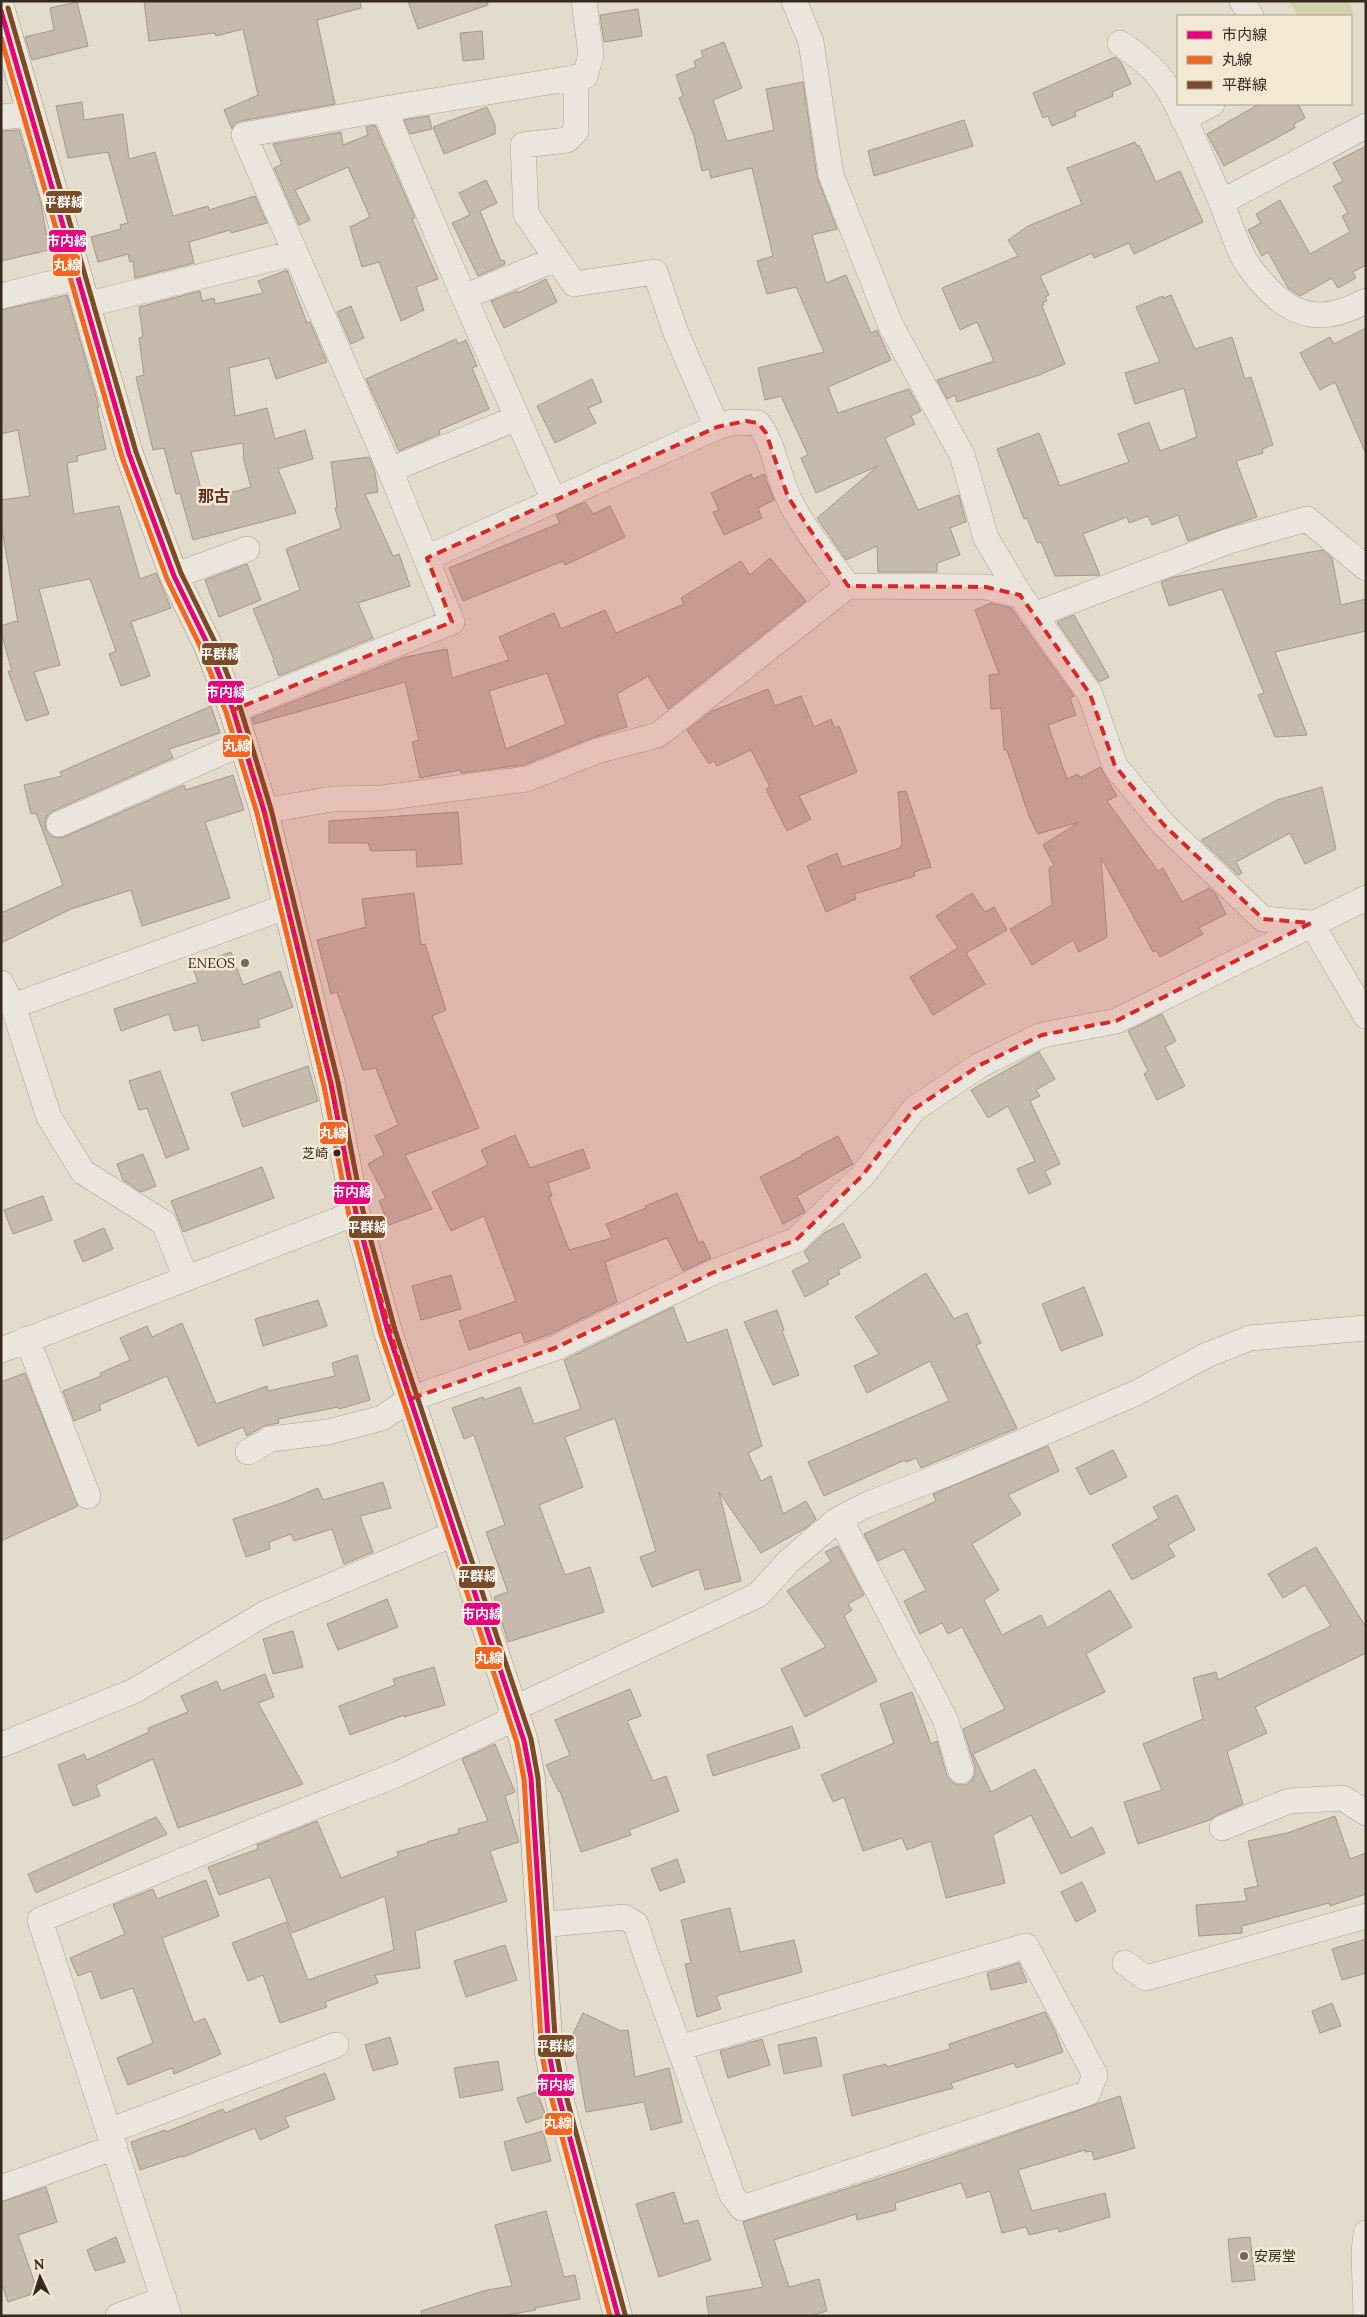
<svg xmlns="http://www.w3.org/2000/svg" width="1367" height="2317" viewBox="0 0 1367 2317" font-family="Lora,'Noto Sans JP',serif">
  <rect width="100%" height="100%" fill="#e3dccc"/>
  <path fill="#d2d2af" d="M1289,1h59l6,12 -8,3h-48z"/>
  <path fill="#c6baad" stroke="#a3988c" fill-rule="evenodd" d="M144,1h216l1,7 -44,12 18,84 -94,17 -7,3 -2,5 -8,-19 34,-15 -15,-66 -27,7 -1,-3 -66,8z
    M408,1h79l1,4 -70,24z
    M77,2l11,44 -56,14 -7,-23 29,-7 -4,-22z
    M638,9l4,27 -38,6 -4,-27z
    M482,31l2,28 -21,2 -3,-28z
    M724,42l18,46 -29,12 14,41 47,-11 -8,-41 37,-7 14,95 20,52 -25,6 14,48 20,-8 25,58 6,-3 14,30 -63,27 10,26 71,-24 12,22 -10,5 4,8 -30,14 33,72 41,-15 7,27 -16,6 10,27 -23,8v9h-59l-1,-26 -31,14 -29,-42 61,-52 -62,27 -15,-35 7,-3 -27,-59 -16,4 -7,-32 66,-16 -28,-65 -29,7 -10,-33 16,-5 -21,-88 -41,10 -2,-9 -7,2 -8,-35 -15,-38 4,-2 -7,-21 20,-8 -2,-6 9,-4 -2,-6z
    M1115,57l6,5 10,22 -19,8 1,4 -38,16 1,4 -24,10 -4,-10 -5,2 -10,-25z
    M82,102l2,18 39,-6 6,45 26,-7 18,64 35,-10 1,4 46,-14 12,27 -36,10 -1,-3 -41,12 5,21 -59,15 -2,-17 -3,1 -2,-8 -30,8 -7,-25 30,-8 -1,-4 8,-2 -20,-71 -40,6 -12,-52z
    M1259,104h39l7,14 -11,6 1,4 -71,38 -17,-32z
    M487,107l8,18v9l-51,20 -11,-27z
    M429,116l3,13 -22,5 -6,-14z
    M964,120l9,26 -99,30 -6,-25z
    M375,125l40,93 -3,1 26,60 -22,8 8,23 -23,11 -22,-59 -17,5 -12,-40 20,-10 -22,-50 -53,23 15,30 -11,5 -25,-57 8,-4 -9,-20 68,-12 2,13 25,-10 -2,-8z
    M19,130l22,74 8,46 -48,11v-130z
    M1135,142l2,4 2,-1 17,37 24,-11 23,51 -69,32 -5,-11 -35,15 -2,-5 -52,23 9,19 -4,2 2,4 -4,1 1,3 -2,1 23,58 -26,11 -82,27 -2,-7 -8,4 -10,-19 57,-19 -17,-39 -17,8 -18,-42 76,-32 -10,-16 20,-14 54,-22 -15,-36z
    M1366,146v119l-13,7 3,6 -18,10 -6,-10 -32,18 -12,-8 -20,-36 -6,4 -14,-26 13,-7 -5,-9 24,-14 30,54 40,-22 -8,-16 6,-3 -15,-27 10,-5 -10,-18z
    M486,180l11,23 -17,8 21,50 3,-1 1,4 -27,12 -26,-53 18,-8 -11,-22z
    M287,270l20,53 3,-1 17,40 -51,17 -7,-21 -40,10 6,48 32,-8 8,31 30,-9 8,29 -35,10 18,44 -103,27 -13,-47 -4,1 -12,-46 -11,2 -5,-21 -12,-52 8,-2 -5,-37 4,-1 -4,-30 61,-16 2,10 12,-3 1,6 48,-11 -5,-12zM243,443l1,18 7,26 -47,13 -13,-48z
    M546,279l11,23 -53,26 -13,-27 26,-10 1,2z
    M67,295l32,112h-2l9,42 -29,7 1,5 -11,2 7,51 45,-8 21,73 16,-6 15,35 -40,14 19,54 -29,10 -12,-32 7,-3 -26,-72 -51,10 21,76 -26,7 15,42 -23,7 -18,-50h4l-11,-39v-6l15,-5 2,2 -17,-100v-23l29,-4 -12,-66 -17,4v-124z
    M1171,295l24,54 37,-12 13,42 6,-2 22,68 -11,4 1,4 -27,8 21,56 -69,24 -10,-26 -26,10 -4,-9 -19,7 -2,-6 -44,17 17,41 -45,1 -14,-34 -4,1 -10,-25 -3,1 -27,-70 42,-16 21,53 69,-24 -11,-28 31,-12 11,29 37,-14 -13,-49 -49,16 -10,-31 35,-11 -24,-55 27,-11 1,2z
    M351,306l13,32 -13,6 -14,-32z
    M1366,328v126l-31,-72 -15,8 -20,-37 30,-16 4,7z
    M456,339l2,5 8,-4 11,26 -5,2 17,41 -50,21 1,4 -41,17 -33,-72z
    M592,379l10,23 -14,6 8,15 -41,20 -18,-37z
    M369,457l6,15 3,20 -13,2 28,62 6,-2 11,32 -52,17 15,35 -94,38 -6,-15 1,-1 -21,-51 47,-19 -14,-41 55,-21 -6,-20 2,-1 -6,-45z
    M751,474l2,5 11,-5 10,26 -16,8 4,10 -38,17 -11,-23 6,-2 -8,-17z
    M585,502l8,12 17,-8 15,31 -60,28 -2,-4 -100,40 -14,-33 111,-45 -4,-8z
    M1322,550l10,8 9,47 25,-6v32l-91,21 32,83 -32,2 -17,-42 6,-2 -42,-104 -53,17 -8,-24 13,-5z
    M770,558l36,43 -138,108 -20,-33 -31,18 10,33 -35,11 -69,27 -62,8 -1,-3 -40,8 -8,-36 7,-2 -14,-58 -151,42 -2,-6 153,-61 42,-8 5,29 57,-18 -10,-23 55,-24 7,16 44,-19 11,23 68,-29 -3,-6 60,-37 9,14zM547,673l19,51 -60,25 -17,-58z
    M247,564l14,36 -42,17 -14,-37z
    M991,603l20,5 63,88 -4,2 6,17 -28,10 19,54 11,-5 2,4 20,-11 17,29 -10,5 51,70 5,-3 19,34 27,-14 6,5 11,21 -27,14 4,6 -43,23 -4,-7 -3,2 -52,-94 6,79 -28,15 -6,-12 -41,25 -22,-36 42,-24 -3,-37 5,-3 -11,-20 36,-23 -41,12 -9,-18 -22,-66h-3l-3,-42 -10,1 -2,-34 10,-1 -24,-64z
    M1074,615l35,62 -10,5 -42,-60z
    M768,689l7,17 26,-10 13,31 17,-8 4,9 4,-2 18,46 -58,24 12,23 -24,12 -21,-42 4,-2 -19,-37 -34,16 -3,-5 -5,3 -22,-34 25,-19z
    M211,706l9,27 -51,16 4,9 -120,53 -6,5 -2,7 1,7 5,6 6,2 7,-1 120,-52 2,5 47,-15 11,35 -39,12 25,76 -88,28 -11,-36 -60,19 -70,34v-30l62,-28 -27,-72 -5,1 -7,-29 38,-9 -2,-4z
    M1322,787l14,62 -31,15 -15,-31 -54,29 6,11 -4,2 -37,-35 76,-40z
    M906,791l25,76 -17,5 1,4 -61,18 2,5 -30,13 -19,-46 30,-13 5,14 58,-19v-2l2,-1 -4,-53z
    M458,812l4,52 -45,3 -1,-17 -45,1 -3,-8h-39v-22z
    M414,893l7,52 4,-1 21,66 -14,6 47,112 -74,27 27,54 -43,16 -10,-24 7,-3 -18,-34 16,-9 -9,-19 23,-11 -22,-57 -13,2 -26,-78 -6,2 -14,-54 49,-13 -4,-28z
    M972,893l13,19 9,-5 13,23 -41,23 19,31 -52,31 -23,-38 48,-29 -22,-32z
    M231,952l12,33 37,-14 13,36 -35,13 2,7 -58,14 -4,-16 -24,6 -5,-17 -48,17 -7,-22 84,-27 -6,-16z
    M1162,1014l14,27 -11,6 20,39 -28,14 -13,-26 4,-3 -20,-40z
    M1039,1052l16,27 -19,11 4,6 -10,5 30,63 -15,7 6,13 -22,10 -12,-25 18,-8 -27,-55 -20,12 -17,-28z
    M308,1066l10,35 -75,26 -12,-34z
    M160,1071l29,78 -23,9 -19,-50 -8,2 -10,-29z
    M515,1135l15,33 53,-19 7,19 -42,15 4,13 -3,1 20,53 43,-12 -6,-14 40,-16 -1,-2 32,-13 22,50 4,-2 8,17 -28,13 -16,-33 -62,24 12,40 -67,32 -25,9 -4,-11 -52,18 -10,-29 57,-20 -32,-85 -33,15 -19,-39 56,-27 -7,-15z
    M838,1136l15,28 -56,32 8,16 -22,12 -23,-47 42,-21 -1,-1z
    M143,1154l13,32 -15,6 -18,-12 -6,-16z
    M262,1167l12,31 -91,34 -12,-31z
    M43,1196l9,24 -39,14 -9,-24z
    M843,1223l18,34 -23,13 2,4 -13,7 2,3 -24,13 -13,-26 18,-9 -6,-10 20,-19z
    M104,1228l9,21 -30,13 -9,-21z
    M926,1273l28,46 13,-6 14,30 -5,2 41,83 -96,40 -5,-10 -10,4 -1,-2 -81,36 -16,-34 141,-61 -19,-40 -63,32 -13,-27 25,-12 -24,-37z
    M451,1275l10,34 -40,11 -9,-34z
    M1084,1287l19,48 -42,16 -19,-47z
    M318,1300l9,26 -64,20 -8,-27z
    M673,1307l14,36 40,-14 35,117 -14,7 13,28 10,-5 12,38 23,-13 10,18 -10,9 -45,25 -42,-61 22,89 -36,9 -6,-21 -47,18 -12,-30 16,-6 -41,-133 -50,19 18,50 -44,18 26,70 25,-8 14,45 -96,30 -14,-45 14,-5 -22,-60 19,-7 -31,-90 -10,4 -12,-31 31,-11 1,3 36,-13 14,37 47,-15 -17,-49z
    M777,1310l7,20 -2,1 17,44 -26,10 -29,-63z
    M182,1323l34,81 51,-18 1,5 67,-15 -3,-13 25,-8 13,45 -31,9 -1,-2 -60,12 1,4 -15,3 -17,10 -4,-9 -45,19 -31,-70 -68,29 2,5 -27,11 -11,-30 38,-15 -1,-3 30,-13 -10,-22 27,-12 5,11z
    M25,1373l53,133 -77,35v-159z
    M1048,1446l11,25 -51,24 13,19 -49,30 27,46 -15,10 18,35 39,-20 6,13 63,-38 22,37 -46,27 19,38 -132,62 18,38 44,-23 36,69 21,-11 13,26 -44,21 -30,-59 -38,20 12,48 -59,15 -15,-57 -24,9 -5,-12 -39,13 -19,-54 -11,5 -12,-27 73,-32 -14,-39 32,-12 19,52 6,-3 10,35 5,6 5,3h9l6,-5 3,-6v-7l-12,-38 42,-20 -43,-82 -14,7 -6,-11 -22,11 -16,-33 22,-11 -22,-41 -26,12 -14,-27 72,-33 -3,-7z
    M1113,1450l14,27 -37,18 -14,-27z
    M383,1482l8,26 -31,8 13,36 -29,12 -12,-35 -38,12 -3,-7 -22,8 1,7 -24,8 -13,-38 52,-17 33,-14 5,12z
    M1177,1495l18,35 -27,15 7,11 -43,24 -20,-35 47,-27 -6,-11z
    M838,1546l26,49 -16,9 4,6 -8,6 33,65 -72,36 -24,-48 45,-22 -39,-56 44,-30 -6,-9z
    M1316,1547l50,80v26l-111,54 12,26 -40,18 16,53 -26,11 -7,5 -72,24 -14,-42 38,-12 -19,-46 60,-25 -10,-41 23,-6 2,8 113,-54 -26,-41 -22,13 -15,-24z
    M387,1599l11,28 -60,23 -11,-26z
    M293,1631l10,36 -30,7 -10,-35z
    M434,1667l11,38 -41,12v-2l-54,20 -11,-29 56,-21 -2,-6z
    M265,1674l9,23 -16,6 45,81 -125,44 -25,-69 -57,26 4,11 -27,10 -15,-41 26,-11 3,6 62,-28 -1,-4 40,-16 -7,-16 36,-15 4,10z
    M630,1689l11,27 -14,5 26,60 13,-5 13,35 -50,19 2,5 -50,17 -21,-61 -1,1 -13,-27 24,-10 -15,-35z
    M792,1726l8,22 -87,28 -6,-21z
    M495,1744l20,48 -10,4 14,46 -29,9 17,50 -92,30 5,37 -45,7 3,8 -53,19 2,5 -47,16 -17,-48 -15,6 -16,-38 54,-21 22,58 86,-30 -9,-54 -93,37 -22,-56 -51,18 -11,-28 50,-18 -1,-4 60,-24 24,57 57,-22 -1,-4 31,-9 -1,-1 32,-9 -1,-4 30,-8 -26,-62z
    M1335,1816l15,43 16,-6v41l-36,12 -1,-3 -87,23v7l-43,3 -3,-31 51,-4 -3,-12 14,-3 -10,-45 39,-8z
    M156,1817l11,17 -131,59 -8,-19z
    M677,1859l8,23 -25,9 -9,-22z
    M206,1880l13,36 -57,22 32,85 11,-5 16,36 -47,20 -2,-6 -44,17 -11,-27 36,-15 -20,-55 -32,11 -10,-28 -13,5 -8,-18 55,-24 -12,-29 40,-16 4,10z
    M1082,1882l14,29 -20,11 -15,-30z
    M730,1908l10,44 54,-12 8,32 -86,24 5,13 -24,8 -12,-53 6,-1 -10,-43z
    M1366,1939v34l-24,7 -10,-31z
    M505,1945l12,35 -51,17 -12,-36z
    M1019,1963l8,19 -36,8 -4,-17z
    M1332,2003l9,23 -21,7 -8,-22z
    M1045,2012l11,21 7,19 -47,16 -2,-5 -63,20 2,5 -101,28 -9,-41 43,-11 1,3 63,-18 -1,-5z
    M583,2013l38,18 7,-1 7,47 34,-9 13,54 -31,8 -7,-28 -58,10 -10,-58 -10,-5z
    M390,2037l8,27 -25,7 -8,-26z
    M816,2037l6,29 -38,8 -6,-29z
    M762,2039l8,26 -42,13 -8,-27z
    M498,2061l5,29 -43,8 -6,-30z
    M325,2073l10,26 -50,18 4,10 -29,13 -5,-12 -72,29 -1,-1 -42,14 -9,-28 34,-12 1,2 57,-23 2,4z
    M537,2092l9,24 -20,7 -9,-25z
    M1120,2096l15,52 -41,12 -2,-9 -7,1v-2l-67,20 14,41 73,-18 5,24 -51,15 -1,-4 -29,7 -3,-8 -24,6 -12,-42 -23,7 -6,-15 -66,20 1,7 -39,10 -1,-6 -82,26 15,47 30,-8 8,32 -17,5h-101l-3,-19 57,-10 -20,-65 165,-53z
    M543,2131l8,30 -39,10 -8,-29z
    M46,2187l11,35 -39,13 20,57 -30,10 -7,-20v-80z
    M674,2192l10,32 14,-4 13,40 -52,17 -23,-73z
    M546,2211l18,66 11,-2 5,24 -45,9 1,2 -36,6h-78l-1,-5 66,-21 25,-4 -17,-61z
    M116,2237l9,25 -30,9 -8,-21z
    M1250,2237l5,43 -23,2 -4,-43z"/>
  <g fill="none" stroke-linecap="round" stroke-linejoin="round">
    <g stroke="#a8a196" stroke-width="26">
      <path id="street" d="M794,1l17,41 20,133 60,151 71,129 24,83 34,57 70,99 25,72 49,59 99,94 48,4
        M1242,1l9,15
        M1120,43c18,12 35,26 47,44 21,36 37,76 54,114 7,18 13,36 21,54 5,10 14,21 22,30 31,35 62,38 102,16
        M576,77v54l-9,9 -44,5 3,69 48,70 81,-12 21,61 41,94
        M384,109l80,188 90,204
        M1,117l31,-3
        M1183,119l29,-15
        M1221,202l145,-76
        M1,296l77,-19
        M464,297l92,-38
        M86,305l208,-52
        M390,470l127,-52
        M427,558l290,-131 16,-5 25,1c16,21 19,49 30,74 15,32 39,60 60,89
        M174,576l73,-27
        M1034,615l195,-74 78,-22 59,49
        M233,710l219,-88 -62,-152 -146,-335 140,-26 201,-33 6,-21 -7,-54
        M264,811l68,-12 50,-1 145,-19 70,-28 61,-16 190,-149 138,1 34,8
        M59,824l184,-81
        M1311,923l55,93
        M1,983l12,23 36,111 34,55 81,51 22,55
        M13,1006l275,-100
        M27,1339l61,157
        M1,1350l355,-137
        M248,1452l23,-13 57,-7 54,-14 28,-19 145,-51 157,-75 84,-33 66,-64 52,-67 66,-44 62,-30 74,-14 250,-123
        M840,1519l105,200 16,52
        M1,1745l133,-54 132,-78 190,-80
        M1222,1828l67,-27 54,-3 23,15
        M540,1925l84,-8 12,7 10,31 86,240 10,13 346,-115 7,-18 -69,-129 -347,102
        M1125,1963l21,15 220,-62
        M109,2131l227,-86
        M1,2188l114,-41
        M118,2316l46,-17
        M169,2316l-129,-396 228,-95 130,-51 107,-51 10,-15 243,-113 31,-34 48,-41 29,-15 90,-35 180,-77 71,-38 43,-17 116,-10
        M1366,2316l-2,-64 2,-19"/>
    </g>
    <g stroke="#979085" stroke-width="29">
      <path id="secondary" d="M1,10l128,444 45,122 33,67 26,67 31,101 67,273 25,129 32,119 136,409 7,37 18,275 5,26 64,237"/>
    </g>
    <use href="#street" stroke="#ebe6dd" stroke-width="25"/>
    <use href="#secondary" stroke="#ebe6dd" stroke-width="28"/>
    <g stroke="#f3e9d2" stroke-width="9">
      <path id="bus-1" d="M1,11l128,443 45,122 33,67 26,67 31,101 67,273 25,129 32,119 136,409 7,37 18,275 5,26 64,237"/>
    </g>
    <g stroke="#f3e9d2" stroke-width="9">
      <path id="bus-2" d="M1,38l121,419 45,122 33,67 26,66 31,101 67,273 25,129 32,119 136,409 7,36 18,275 5,27 63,235"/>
    </g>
    <g stroke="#f3e9d2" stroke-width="9">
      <path id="bus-3" d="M8,8l128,444 45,121 33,67 26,67 31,102 67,273 25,129 32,119 136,409 7,39 18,274 5,25 64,237"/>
    </g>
    <use href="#bus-1" stroke="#e5007d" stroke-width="5"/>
    <use href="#bus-2" stroke="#f26522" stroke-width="5"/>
    <use href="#bus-3" stroke="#7a4b2a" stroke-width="5"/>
  </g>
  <path fill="#d62828" fill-opacity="0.2" stroke="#d62828" stroke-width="4" stroke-dasharray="10 6" stroke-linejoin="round" d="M746,421l12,2 8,10 22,64 60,89 138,1 34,8 70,99 25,72 49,59 99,94 48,4 -195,98 -74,14 -62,30 -66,44 -52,67 -66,64 -84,33 -157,75 -145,51 -54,-186 -25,-129 -67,-273 -31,-101 219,-88 -25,-64 290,-131z"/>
  <g fill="#72685b" stroke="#f3e9d2" stroke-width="2">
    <circle cx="245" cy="963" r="5"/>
    <circle cx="1244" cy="2256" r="5"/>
  </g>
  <circle fill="#35291e" stroke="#f3e9d2" stroke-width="2" cx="337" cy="1153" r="4.5"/>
  <g text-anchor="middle" stroke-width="5" stroke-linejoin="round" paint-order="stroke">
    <g font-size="13" fill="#35291e" stroke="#f3e9d2" text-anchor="end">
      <text x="328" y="1158">芝崎</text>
    </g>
    <g font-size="14" fill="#35291e" stroke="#f3e9d2" text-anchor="end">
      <text x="235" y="968">ENEOS</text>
      <text x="1254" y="2261" text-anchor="start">安房堂</text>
    </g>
    <g font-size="16" font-weight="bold" fill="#602c20" stroke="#f3e9d2">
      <text x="214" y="502">那古</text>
    </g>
  </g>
  <g stroke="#f3e9d2" stroke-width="2">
    <rect x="45" y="190" width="38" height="24" rx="5" fill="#7a4b2a"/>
    <rect x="48" y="229" width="39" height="24" rx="5" fill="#e5007d"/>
    <rect x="52" y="253" width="29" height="24" rx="5" fill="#f26522"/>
    <rect x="201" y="642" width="38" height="24" rx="5" fill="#7a4b2a"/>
    <rect x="207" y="680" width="38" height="24" rx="5" fill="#e5007d"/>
    <rect x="222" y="734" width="29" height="24" rx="5" fill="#f26522"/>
    <rect x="319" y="1121" width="28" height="24" rx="5" fill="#f26522"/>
    <rect x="333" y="1181" width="38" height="24" rx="5" fill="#e5007d"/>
    <rect x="348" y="1215" width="38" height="24" rx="5" fill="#7a4b2a"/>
    <rect x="458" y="1565" width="38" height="24" rx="5" fill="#7a4b2a"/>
    <rect x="463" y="1602" width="38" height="24" rx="5" fill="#e5007d"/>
    <rect x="474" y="1646" width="29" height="24" rx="5" fill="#f26522"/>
    <rect x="537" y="2034" width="38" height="24" rx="5" fill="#7a4b2a"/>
    <rect x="537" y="2073" width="38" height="24" rx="5" fill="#e5007d"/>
    <rect x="544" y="2112" width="29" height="24" rx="5" fill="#f26522"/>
  </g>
  <g font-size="14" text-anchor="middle" font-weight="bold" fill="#fff">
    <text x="64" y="207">平群線</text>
    <text x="67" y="246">市内線</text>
    <text x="67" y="270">丸線</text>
    <text x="220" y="659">平群線</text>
    <text x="226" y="697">市内線</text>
    <text x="237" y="751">丸線</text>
    <text x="333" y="1138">丸線</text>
    <text x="352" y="1197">市内線</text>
    <text x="367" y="1232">平群線</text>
    <text x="477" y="1581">平群線</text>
    <text x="482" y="1619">市内線</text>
    <text x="489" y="1663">丸線</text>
    <text x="556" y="2051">平群線</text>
    <text x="556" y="2090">市内線</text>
    <text x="558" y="2128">丸線</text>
  </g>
  <rect width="1367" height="2317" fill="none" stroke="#35291e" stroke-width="5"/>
  <rect x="1177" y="15" width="175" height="90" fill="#f3e9d2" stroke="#a79c8a"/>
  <rect x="1187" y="31" width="25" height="8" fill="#e5007d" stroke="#a79c8a"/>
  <text x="1222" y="40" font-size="15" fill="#35291e">市内線</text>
  <rect x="1187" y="56" width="25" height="8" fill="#f26522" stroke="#a79c8a"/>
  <text x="1222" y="65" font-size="15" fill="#35291e">丸線</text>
  <rect x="1187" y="81" width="25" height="8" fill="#7a4b2a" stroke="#a79c8a"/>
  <text x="1222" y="90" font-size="15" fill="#35291e">平群線</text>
  <g transform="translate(40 2277) rotate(356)" stroke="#f3e9d2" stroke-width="4" paint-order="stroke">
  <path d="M0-4L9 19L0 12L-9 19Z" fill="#35291e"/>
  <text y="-8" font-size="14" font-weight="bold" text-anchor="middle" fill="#35291e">N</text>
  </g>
</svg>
